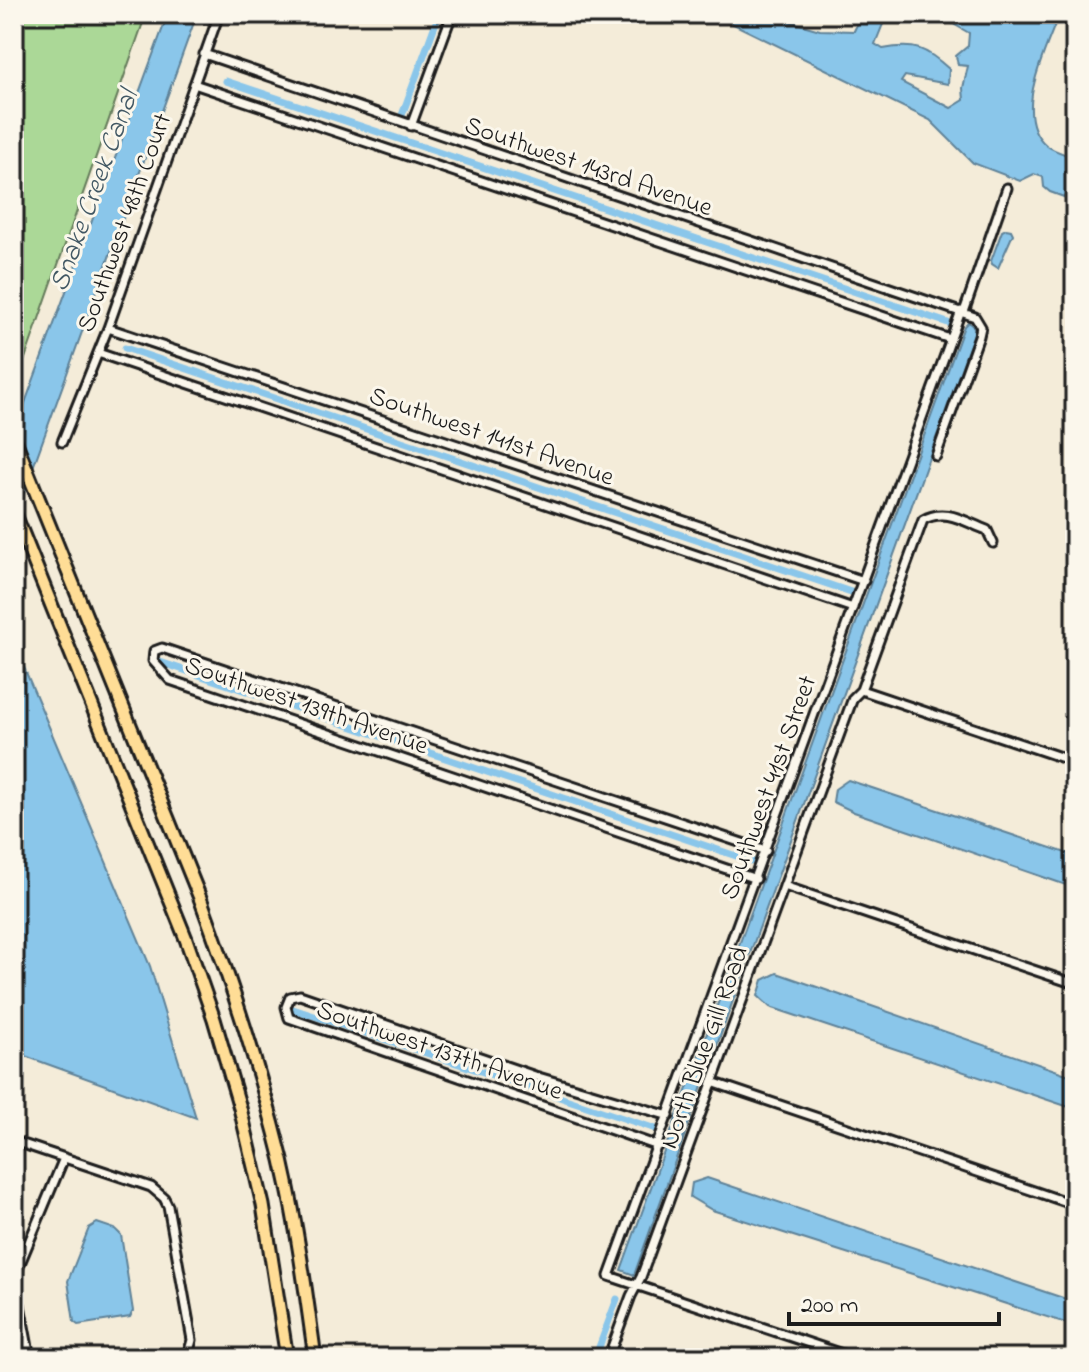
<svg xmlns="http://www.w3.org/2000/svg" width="1089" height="1372" viewBox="0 0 1089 1372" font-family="'Indie Flower',sans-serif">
  <rect width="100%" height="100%" fill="#f4ecd9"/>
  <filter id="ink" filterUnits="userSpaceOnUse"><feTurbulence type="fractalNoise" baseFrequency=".0125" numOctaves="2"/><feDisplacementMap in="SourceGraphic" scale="16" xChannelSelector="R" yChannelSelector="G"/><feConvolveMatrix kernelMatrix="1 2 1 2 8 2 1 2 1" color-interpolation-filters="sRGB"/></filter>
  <g filter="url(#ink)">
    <path fill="#abd897" stroke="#647a5a" stroke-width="2" d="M14,14h132l-132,376z"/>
    <path fill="#8ac6ea" stroke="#5e8298" stroke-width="2" d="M168,14h29l-183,506v-87z
      M713,14h51l56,16 34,1 8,-17h25l-12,30 8,5c32,-6 43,-1 66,20l-1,15 -43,-8 -4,6 50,26 13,-8 -1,-12 5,-22 -10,-1 -2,-9 12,-10 1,-13 -33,-19h123c-13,36 -48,101 -13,131 7,6 20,9 29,13v43l-25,-9 -6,-5 -1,-10 -9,-3 -14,7 -47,-18 -43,-43z
      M1006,229l5,1 2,4 -15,34 -6,-4 -1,-3 11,-30z
      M968,322l6,5v6l-340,942 -13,-5 343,-944z
      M14,665h9l127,301 46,152 -182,-66z
      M848,780l227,76v32l-221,-76 -21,-10 2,-13z
      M777,973l298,104v32l-305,-102 -12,-11 5,-16z
      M707,1178l368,124v24l-363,-116 -22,-13 2,-14z
      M97,1223l18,6 6,6 12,76 -3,6 -52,8 -4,-3 -6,-41 21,-53z"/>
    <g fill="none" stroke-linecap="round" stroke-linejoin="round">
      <path stroke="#8ac6ea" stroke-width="7" d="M226,81l722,242
        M401,118l38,-104
        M125,348l726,244
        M160,662l594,200
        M290,1008l366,121
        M595,1358l22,-59"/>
      <g stroke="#1c1c1c" stroke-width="13">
        <path id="minor" d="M204,54l771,263 6,10 -2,9 -43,120
          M194,84l756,255
          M411,126l41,-112
          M964,312l43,-124
          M108,328l756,253
          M98,353l755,255
          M62,442l46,-114 111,-314
          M861,690l214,72
          M756,879l-586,-199 -17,-19 1,-10 8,-3 604,203
          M784,886l291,98
          M712,1082l363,123
          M14,1141l137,46 13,11 4,8 24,134 -5,18
          M658,1146l-369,-128 -3,-11 4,-10 10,-2 235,81 134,40
          M30,1358l-14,-74 3,-18 45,-108
          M608,1358l23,-62 10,-19 212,-579 8,-8 62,-170c22,-13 42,2 64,10l6,13
          M854,1358l-245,-82 352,-965"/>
      </g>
      <g stroke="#1c1c1c" stroke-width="17">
        <path id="highway" d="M14,438l186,460c32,86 60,173 82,262 15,65 24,132 33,198
          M14,512l172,427 28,80 26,89 23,97 24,153"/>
      </g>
      <use href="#minor" stroke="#fbf7ec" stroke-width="7"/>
      <use href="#highway" stroke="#ffdd96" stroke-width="11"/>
    </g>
  </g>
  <g text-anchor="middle" stroke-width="6" stroke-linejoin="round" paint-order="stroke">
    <g font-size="26" fill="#1c1c1c" stroke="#fbf7ec">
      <text transform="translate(589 165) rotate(19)" y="9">Southwest 143rd Avenue</text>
      <text transform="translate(123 222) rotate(-70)" y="9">Southwest 48th Court</text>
      <text transform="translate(492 435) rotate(19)" y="9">Southwest 141st Avenue</text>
      <text transform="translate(307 704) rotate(19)" y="9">Southwest 139th Avenue</text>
      <text transform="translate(767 787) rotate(-70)" y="9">Southwest 41st Street</text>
      <text transform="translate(703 1047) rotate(-70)" y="9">North Blue Gill Road</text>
      <text transform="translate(440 1049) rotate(19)" y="9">Southwest 137th Avenue</text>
    </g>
    <g font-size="28" font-style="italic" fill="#425864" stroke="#fbf7ec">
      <text transform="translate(92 190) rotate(-70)" y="10">Snake Creek Canal</text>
    </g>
  </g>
  <rect width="1089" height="1372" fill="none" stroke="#fbf7ec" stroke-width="48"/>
  <rect x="24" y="24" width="1041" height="1324" fill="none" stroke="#1c1c1c" stroke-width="3" filter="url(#ink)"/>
  <path d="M789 1312v12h210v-12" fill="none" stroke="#1c1c1c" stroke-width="4"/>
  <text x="801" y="1312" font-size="24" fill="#1c1c1c" stroke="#fbf7ec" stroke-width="6" paint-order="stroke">200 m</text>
</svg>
